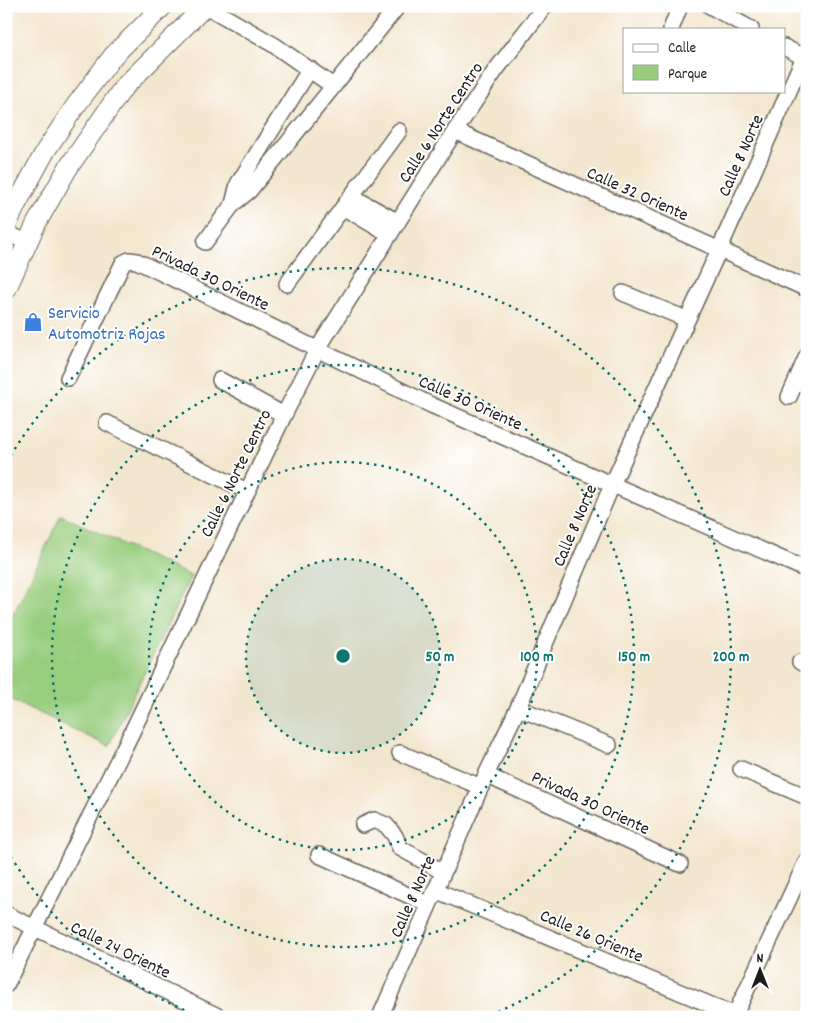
<svg xmlns="http://www.w3.org/2000/svg" width="813" height="1023" viewBox="0 0 813 1023" font-family="Dekko,sans-serif">
  <rect width="100%" height="100%" fill="#fff"/>
  <filter id="ink" filterUnits="userSpaceOnUse"><feTurbulence type="fractalNoise" baseFrequency=".02" numOctaves="2"/><feDisplacementMap in="SourceGraphic" scale="10" xChannelSelector="R" yChannelSelector="G"/><feConvolveMatrix kernelMatrix="1 2 1 2 8 2 1 2 1" color-interpolation-filters="sRGB"/></filter>
  <filter id="wash" filterUnits="userSpaceOnUse"><feTurbulence type="fractalNoise" baseFrequency=".0096" numOctaves="4" result="noise"/><feDisplacementMap in="SourceGraphic" scale="20" xChannelSelector="R" yChannelSelector="G"/><feGaussianBlur stdDeviation="1.12" result="paint"/><feColorMatrix in="noise" values="0 0 0 0 0 0 0 0 0 0 0 0 0 0 0 0 0 1.4 0 .05"/><feComposite in="paint" operator="in"/></filter>
  <g filter="url(#wash)">
    <rect width="100%" height="100%" fill="#f3e6ce"/>
    <path fill="#98cd7e" stroke="#5a744d" d="M61,515l130,61 -82,170 -103,-49v-67z"/>
  </g>
  <g filter="url(#ink)">
    <g fill="none" stroke-linecap="round" stroke-linejoin="round">
      <g stroke="#67635a" stroke-width="18">
        <path id="minor" d="M206,6l68,39 59,41
          M710,6l41,23
          M671,29l9,-23
          M784,47l23,12
          M455,131l352,158
          M351,196l47,26
          M233,204l5,-20 72,-115
          M343,207l47,28
          M6,233l21,9
          M205,242l28,-38 16,-13 149,-185
          M287,284l112,-153
          M623,293l63,26
          M68,378l55,-115 6,-3 8,1 294,144 376,165
          M220,380l64,35
          M789,397l18,-41
          M107,423l140,68
          M800,662l7,3
          M518,708l91,37
          M400,753l81,34
          M741,769l66,28
          M486,775l194,89
          M363,825l11,-5 12,5 9,11 5,12 43,24
          M319,855l102,46 9,2
          M435,890l300,125
          M6,914l214,103
          M6,985l124,-249 154,-321 33,-65 138,-219 40,-60 50,-65
          M380,1017l106,-242 32,-67 94,-223 107,-235 88,-200
          M734,1017l73,-157"/>
      </g>
      <g stroke="#67635a" stroke-width="21">
        <path id="major" d="M6,227l10,-22 30,-55 28,-42 39,-52 50,-50
          M6,290l30,-66 32,-56 55,-80 82,-82"/>
      </g>
      <use href="#minor" stroke="#fff" stroke-width="15"/>
      <use href="#major" stroke="#fff" stroke-width="19"/>
    </g>
  </g>
  <circle cx="343" cy="656" r="97" fill="#0f766e" fill-opacity=".12"/>
  <g fill="none" stroke="#0f766e" stroke-width="2.5" stroke-dasharray="2.5 5">
    <circle cx="343" cy="656" r="97"/>
    <circle cx="343" cy="656" r="194"/>
    <circle cx="343" cy="656" r="291"/>
    <path d="M198 1016A388 388 0 0 1 7 850M7 462A388 388 0 1 1 488 1016"/>
  </g>
  <defs>
    <g id="shop-bare" transform="scale(1.5)"><path d="M-5-2.5h2.3a2.7 3.5 0 0 1 5.4 0H5L5.5 6h-11ZM-1.5-2.5h3a1.5 2.3 0 0 0-3 0Z" fill="#3f7fe0" stroke="#fff" stroke-width="2.5" paint-order="stroke"/></g>
  </defs>
  <g fill-rule="evenodd">
    <use href="#shop-bare" x="33" y="322"/>
  </g>
  <g text-anchor="middle" stroke-width="4" stroke-linejoin="round" paint-order="stroke">
    <g font-size="18" fill="#1c1c1c" stroke="#fff">
      <text transform="translate(440 122) rotate(-57)" y="6">Calle 6 Norte Centro</text>
      <text transform="translate(740 155) rotate(-66)" y="6">Calle 8 Norte</text>
      <text transform="translate(638 193) rotate(24)" y="6">Calle 32 Oriente</text>
      <text transform="translate(211 277) rotate(26)" y="6">Privada 30 Oriente</text>
      <text transform="translate(471 402) rotate(24)" y="6">Calle 30 Oriente</text>
      <text transform="translate(235 473) rotate(-64)" y="6">Calle 6 Norte Centro</text>
      <text transform="translate(574 525) rotate(-67)" y="6">Calle 8 Norte</text>
      <text transform="translate(591 802) rotate(25)" y="6">Privada 30 Oriente</text>
      <text transform="translate(412 896) rotate(-66)" y="6">Calle 8 Norte</text>
      <text transform="translate(592 935) rotate(23)" y="6">Calle 26 Oriente</text>
      <text transform="translate(121 949) rotate(26)" y="6">Calle 24 Oriente</text>
    </g>
    <g font-size="18" fill="#366cbe" stroke="#fff" text-anchor="start">
      <text x="48" y="318">Servicio<tspan x="48" dy="21">Automotriz Rojas</tspan></text>
    </g>
  </g>
  <circle cx="343" cy="656" r="8" fill="#0f766e" stroke="#fff" stroke-width="2.5"/>
  <g font-size="15" text-anchor="middle" font-weight="bold" fill="#0f766e" stroke="#fff" stroke-width="4" stroke-linejoin="round" paint-order="stroke">
    <text x="440" y="661">50 m</text>
    <text x="537" y="661">100 m</text>
    <text x="634" y="661">150 m</text>
    <text x="731" y="661">200 m</text>
  </g>
  <rect width="813" height="1023" fill="none" stroke="#fff" stroke-width="25"/>
  <rect x="623" y="28" width="162" height="65" fill="#ffffff" stroke="#a4a4a4"/>
  <rect x="633" y="44" width="25" height="8" fill="#ffffff" stroke="#a4a4a4"/>
  <text x="668" y="52" font-size="15" fill="#1c1c1c">Calle</text>
  <rect x="633" y="65" width="25" height="15" fill="#98cd7e" stroke="#a4a4a4"/>
  <text x="668" y="78" font-size="15" fill="#1c1c1c">Parque</text>
  <g transform="translate(760 970)" stroke="#ffffff" stroke-width="4" paint-order="stroke">
  <path d="M0-4L9 19L0 12L-9 19Z" fill="#1c1c1c"/>
  <text y="-8" font-size="14" font-weight="bold" text-anchor="middle" fill="#1c1c1c">N</text>
  </g>
</svg>
